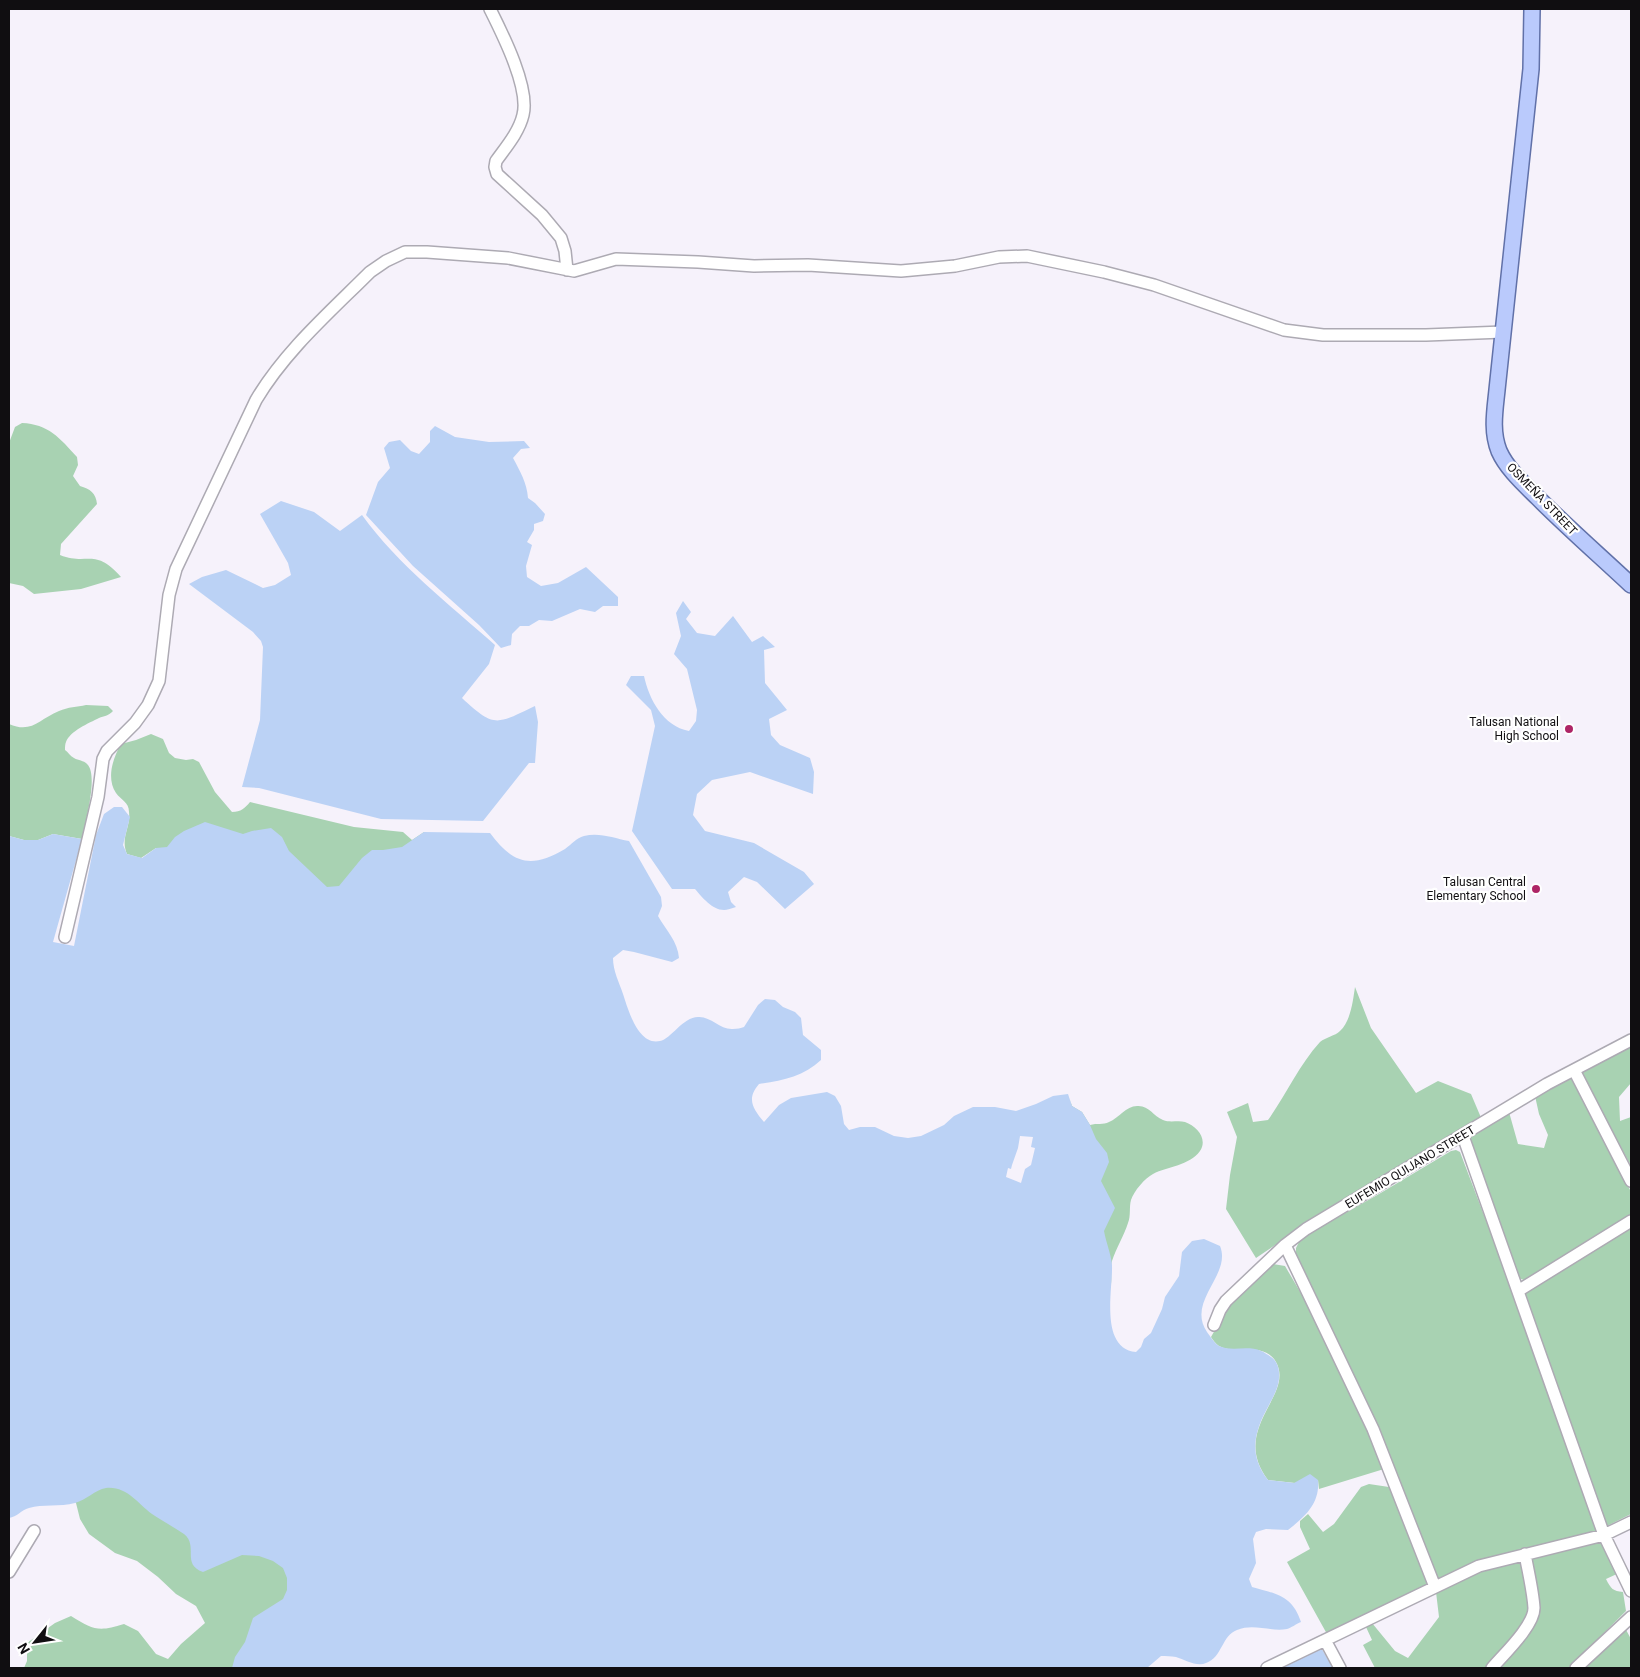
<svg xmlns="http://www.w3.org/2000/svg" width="1640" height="1677" viewBox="0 0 1640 1677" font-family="Roboto,sans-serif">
  <rect width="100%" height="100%" fill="#f6f2fb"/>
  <path fill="#a8d2b2" d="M22,423c26,1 38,15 55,34l1,8 -5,11 7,10c10,3 16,7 17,18l-36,40 -1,11c27,11 35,-8 61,22l-40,12 -47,5 -11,-8 -14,-3v-140l6,-16z
    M86,705l22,1 5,5c-5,5 -9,5 -14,7 -10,5 -29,13 -33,24 -1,2 -1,5 -1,8 3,2 5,6 9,8 5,3 10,2 14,7 10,13 -3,58 -6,74l-29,-5 -15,6h-14l-15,-4v-112c23,10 30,-5 50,-13 9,-4 18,-4 27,-6z
    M151,734l12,5 6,14 6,5 11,2 7,-1 6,3 16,30 17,20c9,0 13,-4 18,-10l104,25 49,5 9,8 12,-8 77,103 -345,-87 -15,10 -14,-4c-7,-16 4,-27 2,-42 0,-10 -8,-12 -13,-19 -10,-15 -3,-35 5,-49l15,-4z
    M1355,987l16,41 45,65 22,-12 33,13 11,26 -183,109 -43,29 -30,-49 4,-34 7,-38 -10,-25 21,-9 5,19 15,-2c18,-25 31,-55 52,-78 6,-5 15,-6 20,-11 11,-10 13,-31 15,-44z
    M1631,1043v40l-12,14 1,24 11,-4 -1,47 -48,-89 -2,-5z
    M1571,1076l5,4 55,112v26l-61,38 -46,24 -6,-2 -51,-141 42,-25 9,32 26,4 4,-13 -9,-21 -4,-18z
    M1070,1100l2,6 10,6 8,13c7,-2 13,0 19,-3 10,-4 17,-16 28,-16 12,-1 16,10 26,14 7,3 15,0 22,2 12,4 23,17 15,29 -11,15 -32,15 -47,23 -8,4 -19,17 -22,26 -2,7 0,16 -3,23 -4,13 -12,25 -16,38 -2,7 0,16 -1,23z
    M1456,1150l4,2 96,253 44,127 -74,16 -48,15 -41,19 -39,-107 -102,-217v-10l5,-10 78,-44 72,-43z
    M1631,1222v292l-24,12 -84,-234z
    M1273,1264l12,2 34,58 65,145 -65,20 -1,-9 -23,3 -27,-3c-39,-52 27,-84 8,-118 -12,-21 -41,-7 -57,-16 -3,-2 -6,-6 -8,-9l17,-30 33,-33z
    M1369,1484l20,3 41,97 -103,50 -40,-72 23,-13 -10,-22v-6l8,-7 15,18 11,-8 27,-37z
    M221,1485l143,183h-340l3,-7v-18l28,-20 16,-7c22,14 28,16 53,8l14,7 18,23 12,5 13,-15 24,-21 -9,-17 -20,-12 -18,-17 -21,-16 -22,-8 -26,-19 -9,-15 -4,-16 -6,-7 7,-10z
    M1602,1539l17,34 -13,6c5,10 7,12 17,13l3,19 -57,57h-194l-12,-23 9,-5 -6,-13 6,-4 23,28 13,7 31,-41 -3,-25 42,-23z
    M1625,1628l6,11v29h-50z"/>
  <path fill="#bbd2f5" d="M435,426l20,11 34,5 35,-1 6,7 -9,1 -8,9c7,13 14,25 15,40l7,5 10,11 -2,7 -9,3v6l-7,12 5,3 -6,21 1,11 14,9 17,-3 28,-16 32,30v9h-15l-8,6 -15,-3 -28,12 -13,-1 -10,6h-9l-8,8 -1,11 -10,3 -22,-23 -66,-59 -47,-51 12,-33 12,-14 -6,-20 5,-6 11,-2 11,11 8,3 11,-12v-11z
    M281,501l33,11 26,19 22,-16c37,51 87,89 133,130l-6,19 -27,34c33,31 35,26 73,8l3,16 -3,41h-6l-46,58 -102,-2 -122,-31 -17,-1 18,-67 3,-73 -2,-6 -8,-9 -64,-48 13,-7 24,-7 37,18 12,-3 16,-10 -3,-12 -28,-49z
    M683,601l8,11 -5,7 11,14 18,3 18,-20 19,26 11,-6 12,11 -11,3 1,33 22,27 -18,9 2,16 9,10 30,13 4,14 -1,22 -63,-22 -38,8 -15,14 -4,21 12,16 49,12 50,29 10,12 -29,25 -28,-27 -13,-5 -16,15 3,10 5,5c-4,1 -9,3 -12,3 -12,0 -22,-13 -29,-21h-23l-40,-58 23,-105 -4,-16 -25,-25 5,-9h13c5,23 19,50 45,55l7,-10 1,-11 -10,-41 -13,-15 7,-18 -5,-23z
    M114,807h8l8,10 -7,28 4,9 15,4 14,-10 11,-1 8,-10 9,-6 21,-9 38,12 9,-3 19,-3 11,9 7,14 38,36 12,-1 23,-28 10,-8h11l19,-3 22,-15 66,1c23,31 41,36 75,16 7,-5 11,-11 19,-13 15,-4 30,2 45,5l32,56 1,9 -4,10c8,14 20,26 21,42l-7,4 -38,-10 -11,-2 -10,8c0,13 6,24 10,36 5,15 15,52 37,47 11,-2 23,-24 38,-24 13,-1 22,13 35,12 4,0 8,-1 11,-2l14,-22 7,-6 10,1 8,7 12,5 6,6 2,17 18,15v10c-17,16 -39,21 -62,24 -13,15 -6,25 5,38l15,-17 12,-7 36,-6 8,4 6,10 3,18 5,6 11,-3h15l19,9 14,2 13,-2 23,-11 10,-9 19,-9h22l21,4 20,-7 17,-8 15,-2 4,12 10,6 8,13 6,14 11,14 2,9 -8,19 14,27 -11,23c2,11 7,23 8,34 1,24 -13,83 24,87l5,-5 3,-8 7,-6 11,-24 3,-12 14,-21 3,-24 10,-11 12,-2 16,7c12,29 -34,55 -13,86 3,4 8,12 12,14 13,6 29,-1 42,5 3,1 7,4 10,6 5,3 8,10 8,16 1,12 -5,22 -10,32 -15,27 -21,49 -1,75l26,3 16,-9 8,6c2,23 -12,36 -30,50l-22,-1 -10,3 -3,7 3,24 -7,16 3,8c24,7 40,8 49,35 -5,2 -10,6 -14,7 -17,3 -33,-6 -50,1 -15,5 -15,28 -31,33 -9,4 -21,-3 -30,-6 -5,-1 -10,-1 -15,-1l-14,12h-915l3,-11 10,-15 8,-24 30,-19 4,-9v-12l-4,-10 -10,-7 -14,-5 -17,-1 -39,17c-22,-8 -4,-26 -19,-38 -10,-7 -22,-13 -32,-20 -15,-11 -25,-28 -46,-26 -11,2 -20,12 -31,15 -15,4 -33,1 -46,5 -8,2 -12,9 -20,10v-682l15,4h14l15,-6 29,5 -29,103 21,4 22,-111 8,-21z
    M1320,1646l13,22h-51l11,-9z"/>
  <path fill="#f6f2fb" d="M1020,1136l13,1 -2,10 4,1 -4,17 -6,4 -4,14 -15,-6 2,-9 3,1 1,-4 6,-17z"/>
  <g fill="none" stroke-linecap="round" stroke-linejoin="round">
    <g stroke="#adaab3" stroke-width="14">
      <path id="minor" d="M490,9c12,24 40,79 33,106 -4,17 -17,32 -27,46l-1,6 2,7 45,41 19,23 4,13 2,19
        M65,937l33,-140 5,-38 4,-8 28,-28 13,-18 11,-24 10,-86 7,-26 80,-169c29,-49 74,-88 114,-128l16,-11 19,-9h22l81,6 66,13 42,-12 82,3 56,4 54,-1 93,6 54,-5 44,-9 28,-1 77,16 50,13 130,45 39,5h103l77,-3
        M1574,1070l57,111
        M1463,1136l141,399 27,56
        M1285,1245l88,184 62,158
        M1518,1291l113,-70
        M1214,1325l6,-15 6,-9 59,-56 21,-16 241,-145 84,-44
        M9,1572l25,-41
        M1325,1640l15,28
        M1267,1668l212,-102 125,-31 27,-13
        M1492,1668c11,-13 42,-42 42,-60 -1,-17 -6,-37 -9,-54
        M1576,1668l55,-51"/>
    </g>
    <g stroke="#6171a8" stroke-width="18">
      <path id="major" d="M1532,9l-1,60 -34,321c-2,20 -6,41 2,61 8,18 25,33 39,47 30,30 62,58 93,87"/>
    </g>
    <use href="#minor" stroke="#fff" stroke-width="11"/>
    <use href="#major" stroke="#bacafc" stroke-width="15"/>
  </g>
  <g fill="#ae2566" stroke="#fff" stroke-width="2">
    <circle cx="1569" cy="729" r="5"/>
    <circle cx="1536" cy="889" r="5"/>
  </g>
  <g text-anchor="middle" stroke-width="4.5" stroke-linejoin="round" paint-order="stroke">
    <g font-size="12" fill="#100e11" stroke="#fff">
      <text transform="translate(1542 499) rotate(46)" y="4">OSMEÑA STREET</text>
      <text transform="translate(1410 1167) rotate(-31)" y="4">EUFEMIO QUIJANO STREET</text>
    </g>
    <g font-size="12" fill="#100e11" stroke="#fff" text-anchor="end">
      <text x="1559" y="726">Talusan National<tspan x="1559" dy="14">High School</tspan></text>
      <text x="1526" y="886">Talusan Central<tspan x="1526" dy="14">Elementary School</tspan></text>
    </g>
  </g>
  <rect width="1640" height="1677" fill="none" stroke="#100e11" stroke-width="20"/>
  <g transform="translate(35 1642) rotate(240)" stroke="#ffffff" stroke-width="4" paint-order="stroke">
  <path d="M0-4L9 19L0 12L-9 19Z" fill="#100e11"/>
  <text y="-8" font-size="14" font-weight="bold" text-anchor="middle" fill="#100e11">N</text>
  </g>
</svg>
